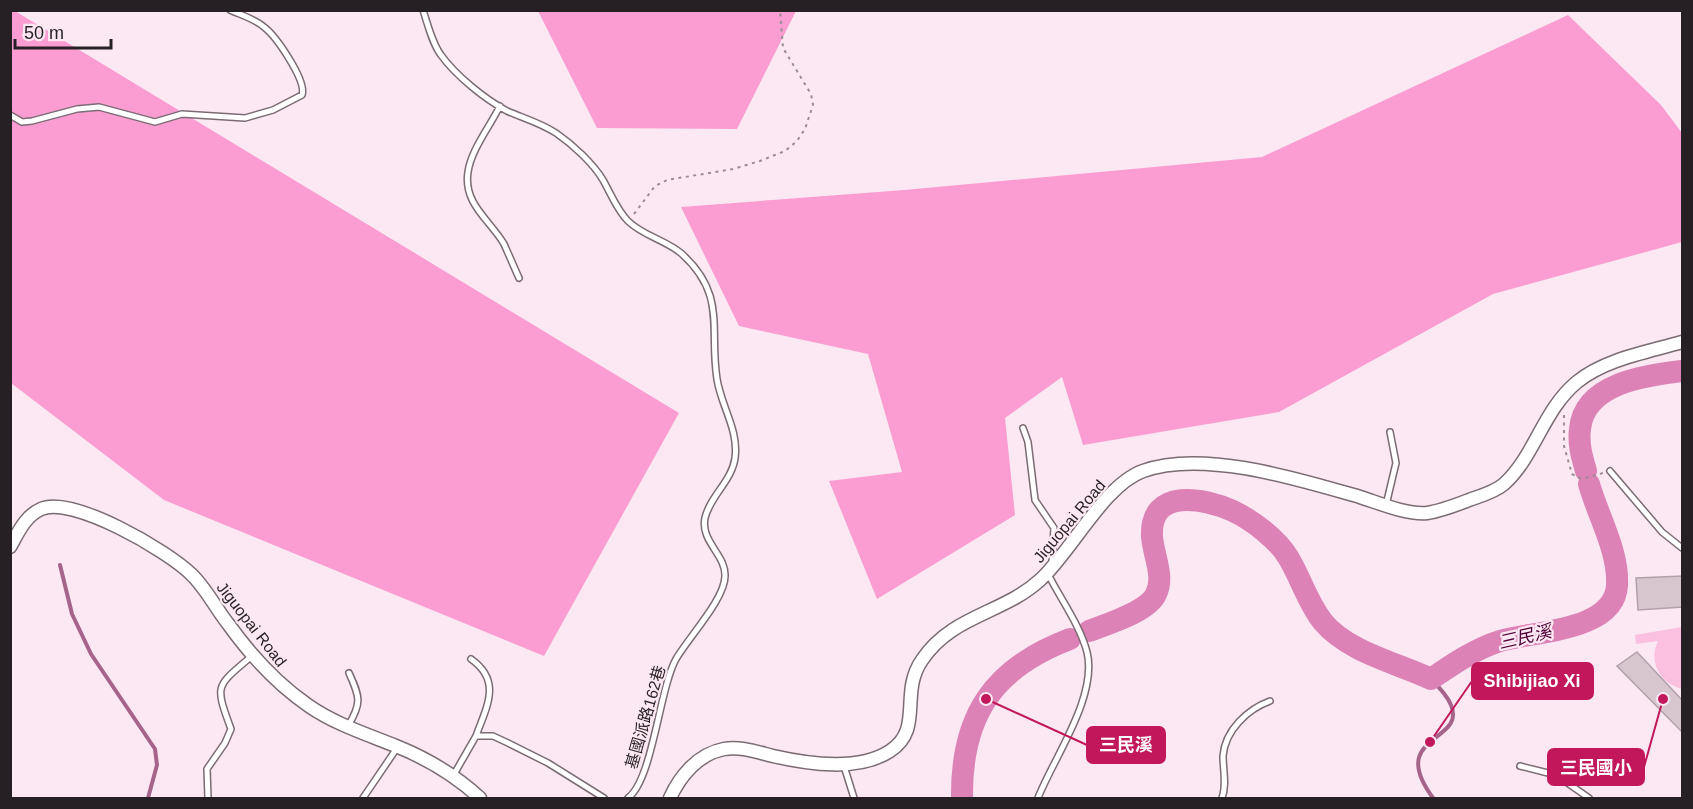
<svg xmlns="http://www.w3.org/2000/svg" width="1693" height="809" viewBox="0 0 1693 809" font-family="Arial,'Noto Sans TC',sans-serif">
  <rect width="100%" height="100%" fill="#fbe8f2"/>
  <path fill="#fbbfdf" d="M1682,627v62c-22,-6 -34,-27 -24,-48l-22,3 -1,-9z"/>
  <path fill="#fb9dd2" d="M10,11h5l664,402 -135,243 -380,-156 -153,-117z
    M538,11h258l-59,118 -140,-1z
    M1568,15l93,90 21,28v109l-189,52 -214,118 -196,33 -21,-68 -57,41 10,97 -138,84 -48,-118 73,-9 -34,-118 -129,-28 -58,-119 223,-17 358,-33z"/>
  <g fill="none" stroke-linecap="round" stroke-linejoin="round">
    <path stroke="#a6648a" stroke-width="4" d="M60,565l12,49 19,40 64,95 2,16 -9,33
      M1431,679c7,7 16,16 20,26 16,38 -65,29 -18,93"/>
    <path stroke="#dd82b6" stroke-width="22" d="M1586,471c-4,-14 -8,-27 -6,-42 4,-46 67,-54 102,-58
      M1089,631c18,-7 59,-19 67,-37 9,-18 -3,-39 -4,-58 -2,-49 52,-38 81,-25 19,9 44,28 55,46 13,21 19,45 35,65 25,30 74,41 108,57 22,-15 44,-30 69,-38 32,-10 115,-9 117,-56 2,-33 -19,-69 -28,-101
      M962,798c-1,-82 31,-130 108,-159"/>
  </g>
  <path fill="#d8c6cf" stroke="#b2a1aa" stroke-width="1.5" d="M1683,576v31l-45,3 -2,-32z
    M1637,652l46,49v32l-66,-67z"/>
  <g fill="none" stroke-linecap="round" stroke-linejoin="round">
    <g stroke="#7b6b73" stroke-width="8">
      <path id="service" d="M423,10c5,15 9,33 18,45 15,21 44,44 66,56 16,7 34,12 49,22 16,11 37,30 47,47 8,14 14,30 25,41 15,15 38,19 54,33 45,41 27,75 35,125 4,27 22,51 18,79 -3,23 -25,38 -30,60 -5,23 21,37 20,58 0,23 -37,62 -49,83 -17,31 -23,120 -48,139
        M500,106c-10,20 -29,44 -32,66 -5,32 22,48 36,72 5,11 10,23 15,34
        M10,115l12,7 10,-1 45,-12 22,-2 56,15 27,-8 63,4 28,-8 29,-15c5,-14 -26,-59 -38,-68 -9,-8 -23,-12 -34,-17
        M1023,428l5,14 7,58 19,28 -2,35
        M1610,471l52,61 20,16
        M1386,505l10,-42 -6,-31
        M471,659c31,22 16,47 5,77
        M348,726c14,-23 12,-29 1,-53
        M844,766l10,32
        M1520,766l36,9 33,23
        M453,776l23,-40h17l15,7 40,20 56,35
        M208,798l-1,-29 18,-26 6,-14c-17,-46 -15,-42 22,-74
        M363,798l34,-50
        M1038,798c15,-39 60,-101 49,-146 -7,-27 -27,-54 -39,-78
        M1222,798c5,-13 1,-28 1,-42 2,-26 25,-47 47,-55"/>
    </g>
    <g stroke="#7b6b73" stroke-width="15">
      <path id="tertiary" d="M10,547c8,-14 15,-31 31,-38 31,-14 127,42 150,65 15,14 25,35 38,51 23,32 48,59 80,81 26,18 57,28 87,40 30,12 60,30 84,52
        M670,798c10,-22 28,-44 54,-49 16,-3 33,3 49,7 35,8 85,16 117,-5 34,-22 9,-58 32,-91 30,-45 81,-46 118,-80 31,-28 64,-95 103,-109 60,-22 158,9 217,26 19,6 47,18 67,16 14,-2 29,-8 42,-13 11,-4 26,-8 35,-16 31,-28 39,-74 73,-102 28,-23 71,-30 105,-40"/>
    </g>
    <path stroke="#998c93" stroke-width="2" stroke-dasharray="3 4.5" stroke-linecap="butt" d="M634,214l21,-28 12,-6 66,-11 27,-8 25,-10 12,-10 8,-12 8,-24 -2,-11 -28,-46 -3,-38
      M1564,415v31l8,28 10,5 21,-6"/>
    <use href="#service" stroke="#fff" stroke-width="5"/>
    <use href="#tertiary" stroke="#fff" stroke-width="12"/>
  </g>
  <g text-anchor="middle" stroke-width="4.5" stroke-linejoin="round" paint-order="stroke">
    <g font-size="16" fill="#261f23" stroke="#fbe8f2">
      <text transform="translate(1069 521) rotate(-50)" y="6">Jiguopai Road</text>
      <text transform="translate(252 624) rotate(52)" y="6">Jiguopai Road</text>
      <text transform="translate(645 717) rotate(-74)" y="6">基國派路162巷</text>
    </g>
    <g font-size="18" font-style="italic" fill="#510038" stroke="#fbe8f2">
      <text transform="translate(1525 637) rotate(-13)" y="6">三民溪</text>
    </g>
  </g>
  <path fill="none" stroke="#c2185b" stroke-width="2" d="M1430 742L1472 681M986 699L1087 745M1663 699L1644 767"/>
  <g fill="#c2185b" stroke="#fbe8f2" stroke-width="2">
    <circle cx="1430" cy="742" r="6"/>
    <circle cx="986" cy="699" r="6"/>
    <circle cx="1663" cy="699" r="6"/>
  </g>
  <g fill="#c2185b" stroke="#c2185b" stroke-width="2">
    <rect x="1472" y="663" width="121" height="36" rx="6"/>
    <rect x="1087" y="727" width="78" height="36" rx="6"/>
    <rect x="1548" y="749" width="96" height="36" rx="6"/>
  </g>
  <g font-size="18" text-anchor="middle" font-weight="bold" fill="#fff">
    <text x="1532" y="687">Shibijiao Xi</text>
    <text x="1126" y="751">三民溪</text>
    <text x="1596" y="774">三民國小</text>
  </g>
  <rect width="1693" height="809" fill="none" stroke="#261f23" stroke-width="24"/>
  <path d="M15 39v9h96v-9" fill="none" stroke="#261f23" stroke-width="3"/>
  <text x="24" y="39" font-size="18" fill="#261f23" stroke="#fbe8f2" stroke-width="4.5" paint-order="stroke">50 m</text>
</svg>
